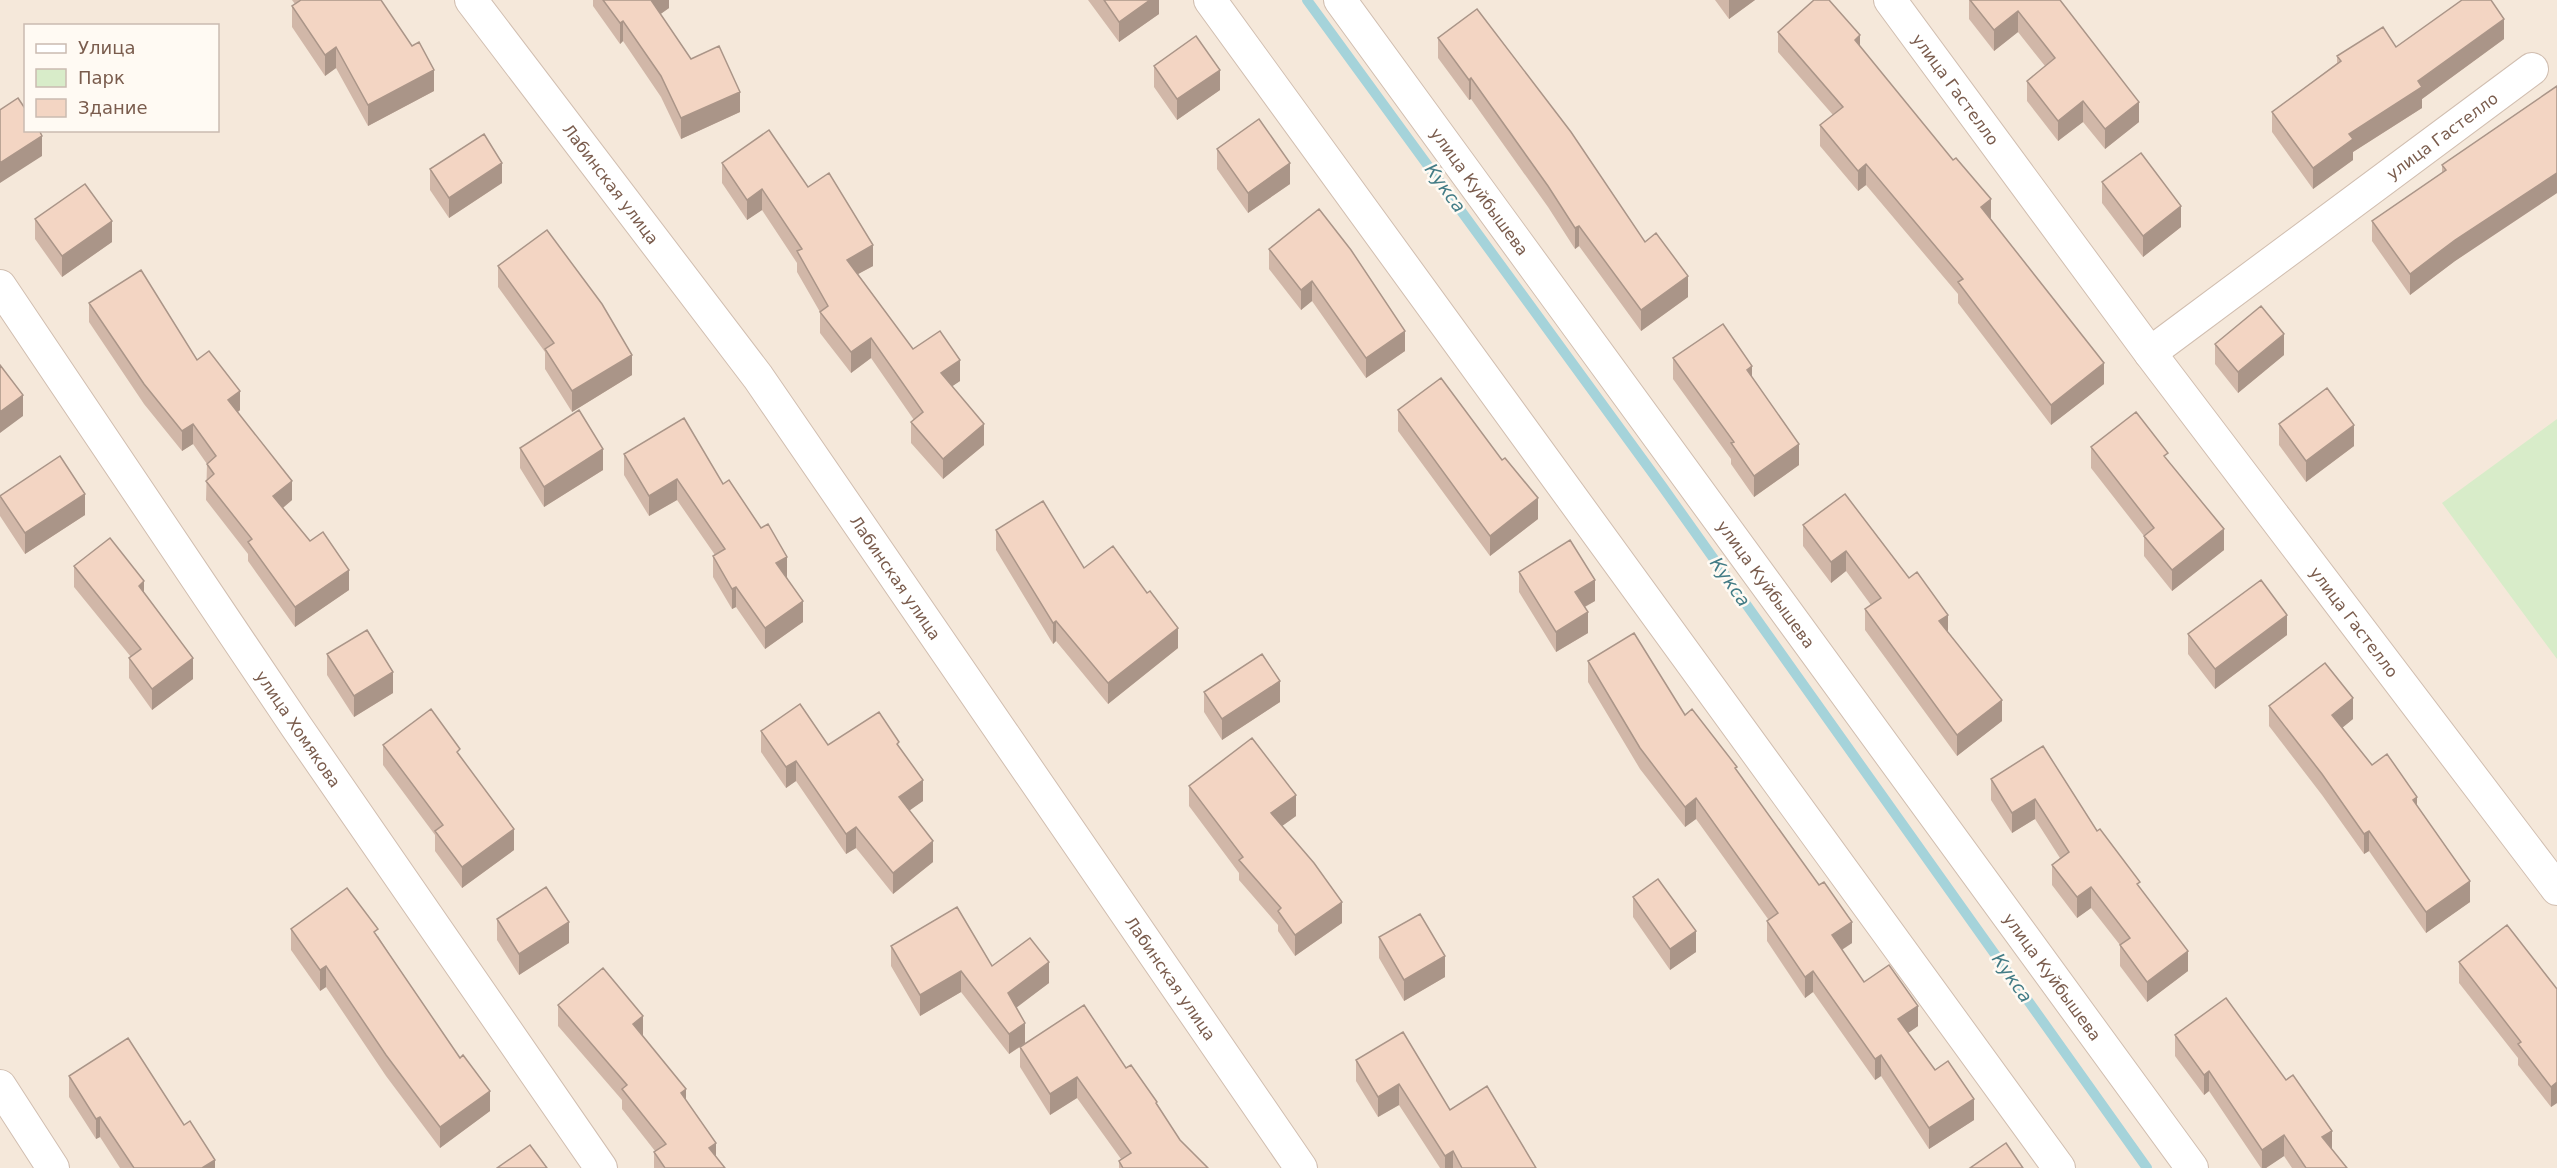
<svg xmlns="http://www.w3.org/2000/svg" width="2557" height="1168" viewBox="0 0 2557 1168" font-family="'DejaVu Sans',sans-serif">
  <rect width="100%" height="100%" fill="#fdf6ec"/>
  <path fill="#f5e8da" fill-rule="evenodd" d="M0,0h2557v1168h-2557zM26,26h192v104h-192z"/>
  <path fill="#d8ecc9" d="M2557,419v240l-115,-156z"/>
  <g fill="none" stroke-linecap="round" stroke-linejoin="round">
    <path stroke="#a5d3da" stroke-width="10" d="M1307,0l355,486 485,682"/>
    <g stroke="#d1beb0" stroke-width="34">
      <g id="street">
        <path id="s1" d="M471,0l287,377 543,791"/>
        <path d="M1210,0l849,1168"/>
        <path id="s2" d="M1340,0l852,1168"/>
        <path id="s3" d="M1890,0l260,353 407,536"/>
        <path id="s4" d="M0,286l296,440 305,442"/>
        <path id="s5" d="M2150,353l382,-284"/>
        <path d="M0,1086l53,82"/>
      </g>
    </g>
    <use href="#street" stroke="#fff" stroke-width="32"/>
  </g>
  <path fill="#d1b7a8" d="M292,0h89l53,91 -66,35 -32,-58 -11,8 -33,-49v-21l3,-2z
    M593,0h76v8l-9,6 31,45 49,53 -59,27 -20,-42 -38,-56 -3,3 -27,-38z
    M1088,0h71v14l-40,28z
    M1715,0h40l-26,19z
    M1969,0h91l79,122 -34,27 -22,-27 -25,19 -31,-40v-20l18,-15 -27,-34 -24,19 -25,-32z
    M1778,32l82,14 131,173 113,165 -53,41 -93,-122v-9l-92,-109 -8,6 -38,-45v-21l13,-10 -55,-63z
    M1438,38l207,204 43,55 -47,34 -62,-85 -4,3 -27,-42 -77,-108 -2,1 -31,-42z
    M2504,39l-82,60v9l-69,44v8l-40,29 -41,-57v-20l65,-49v-7l59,-9z
    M1154,66l66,24 -43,30 -23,-33z
    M2557,86v107l-102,68 -45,34 -38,-54v-20l70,-48v-8z
    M1217,149l73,35 -42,29 -31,-44z
    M722,163l86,24 65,79 -15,8 55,75 47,32 -8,5 32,59 -41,34 -32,-36v-21l3,-2 -43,-62 -20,15 -31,-40v-21l-23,-40v-9l-35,-53 -15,10 -25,-37z
    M430,169l72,14 -53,35 -19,-28z
    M2102,182l79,45 -38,30 -41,-54z
    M35,219l77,23 -50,35 -27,-38z
    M1269,249l136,102 -39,27 -54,-77 -11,9 -32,-41z
    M498,266l134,109 -60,37 -27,-43v-17l-47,-65z
    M89,303l108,57 43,50 -2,2 54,88 -9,8 66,82 -54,37 -47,-66v-7l-42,-54 1,-36 -14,-20 -11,7 -38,-47 -55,-82z
    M2215,344l69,11 -46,38 -23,-29z
    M1673,358l79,20 47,87 -45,32 -23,-33v-5l-58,-80z
    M1398,410l140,109 -48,37 -92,-125z
    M2279,424l75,22 -48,36 -27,-37z
    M2091,447l77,13 56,90 -52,41 -28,-35v-20l-53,-68z
    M520,448l83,22 -59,37 -24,-39z
    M624,454l99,30 64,93 16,45 -38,27 -29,-42 -4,2 -19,-32v-21l2,-1 -38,-55 -28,16 -25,-41z
    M1845,494l103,138 54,89 -45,35 -92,-126v-21l6,-4 -25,-34 -15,12 -28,-37v-21z
    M0,496l85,19 -60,39 -25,-38z
    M996,530l88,38 94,80 -70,56 -52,-63 -3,3 -57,-94z
    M74,566l70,27 49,86 -41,31 -23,-32v-20l2,-1 -57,-70z
    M1519,572l76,29 -10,6 3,26 -32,19 -37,-60z
    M2188,634l99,1 -72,54 -27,-35z
    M327,654l66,39 -39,24 -27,-42z
    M1588,661l97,54 52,57 115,171 -10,7 22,32 54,44 -10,7 66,87 -45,29 -48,-73 -6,4 -62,-88 -8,6 -38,-57v-20l1,-2 -72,-100 -11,8 -45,-58 -52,-87z
    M1204,692l76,10 -58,38 -18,-28z
    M2269,706l84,13 -11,9 30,37 45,41 53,96 -44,31 -57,-82 -5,3 -42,-59 -53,-69z
    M761,731l67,14 71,2 24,54 -14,9 24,52 -40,32 -37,-46 -10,6 -50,-73 -10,7 -25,-36z
    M383,745l77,12 54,93 -52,38 -27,-37v-16l-52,-70z
    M2043,746l54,85 43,57 48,83 -41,31 -27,-36v-21l-29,-37 -14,10 -25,-33v-20l8,-7 -25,-39 -23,14 -21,-33v-21z
    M1189,786l107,30 -14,10 60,97 -47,33 -17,-25v-6l-39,-45v-7l-50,-67z
    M1633,897l63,55 -26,18 -37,-53z
    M497,919l72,24 -50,32 -22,-35z
    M291,929l87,7 112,175 -50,37 -54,-72 -60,-89 -6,4 -29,-41z
    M1379,937l66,40 -41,24 -25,-43z
    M891,946l101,20 57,17 -33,24 9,36 101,25 31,38 23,34 28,28h-89v-7l2,-2 -44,-61 -27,17 -30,-48v-20l-11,7 -48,-62 -41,24 -29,-50z
    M2459,962l98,27v114l-6,4 -33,-42v-7l-59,-75z
    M558,1005l85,32 43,64 30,55 9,12h-71v-16l1,-1 -33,-42v-9l-64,-74z
    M2175,1035l157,114 15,19h-55l-8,-12 -18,12h-5l-52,-77 -5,4 -29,-39z
    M1356,1060l94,50 86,58h-96l-41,-63 -21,12 -22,-36z
    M69,1076l146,92h-95l-20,-31 -4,2 -27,-42z"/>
  <path fill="#aa9588" d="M651,0h18v8l-18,13z
    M1150,0h9v14l-40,28v-20z
    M1729,0h26l-26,19z
    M2018,11v21l-24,19v-21z
    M2504,19v20l-82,60v9l-69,44v8l-40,29v-21l36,-34 69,-53z
    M623,21v20l-3,3v-21z
    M1860,35v21l-5,-16z
    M336,47v21l-11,8v-21z
    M434,70v21l-66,35v-21z
    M1220,70v20l-43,30v-21z
    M1471,78v21l-2,1v-20z
    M740,92v20l-59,27v-21z
    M2083,101v21l-25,19v-20z
    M2139,102v20l-34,27v-20z
    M42,136v20l-42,27v-20z
    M502,163v20l-53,35v-20z
    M1290,163v21l-42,29v-20z
    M1866,164v21l-8,6v-20z
    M2557,173v20l-102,68 -45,34v-21l45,-34z
    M762,189v21l-15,10v-20z
    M1991,199v21l-10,-13z
    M2181,206v21l-38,30v-21z
    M112,221v21l-50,35v-21z
    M1579,226v20l-4,3v-21z
    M873,245v21l-26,14v-20z
    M1688,276v21l-47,34v-21z
    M1312,281v20l-11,9v-20z
    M1405,331v20l-39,27v-20z
    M2284,334v21l-46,38v-21z
    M871,338v20l-20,15v-21z
    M632,355v20l-60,37v-21z
    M960,360v21l-19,13v-21z
    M2104,363v21l-53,41v-20z
    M1752,366v20l-5,-16z
    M240,391v19l-12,10v-20z
    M23,395v21l-23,17v-21z
    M193,424v20l-11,7v-20z
    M984,424v21l-41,34v-20z
    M2354,425v21l-48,36v-21z
    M1799,444v21l-45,32v-21z
    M603,449v21l-59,37v-20z
    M677,479v21l-28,16v-20z
    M292,481v19l-19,16v-20z
    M85,494v21l-60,39v-21z
    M1538,498v21l-48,37v-20z
    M2224,529v21l-52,41v-21z
    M1846,551v20l-15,12v-21z
    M787,557v20l-11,7v-21z
    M349,570v20l-54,37v-20z
    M1595,580v21l-20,11v-20z
    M144,581v21l-5,-16z
    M736,587v20l-4,2v-20z
    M803,601v21l-38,27v-21z
    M1588,612v21l-32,19v-20z
    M1948,615v20l-9,-14z
    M2287,615v20l-72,54v-20z
    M1056,621v20l-3,3v-21z
    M1178,628v20l-70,56v-21z
    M193,658v21l-41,31v-21z
    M393,672v21l-39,24v-21z
    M1280,681v21l-58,38v-21z
    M2353,698v21l-21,17v-21z
    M2002,700v21l-45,35v-21z
    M796,761v20l-10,7v-21z
    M923,780v21l-24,17v-21z
    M1296,795v21l-25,18v-21z
    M2417,797v21l-4,-18z
    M1696,798v21l-11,8v-20z
    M2035,799v20l-23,14v-20z
    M856,827v21l-10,6v-20z
    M514,829v21l-52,38v-21z
    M2369,831v20l-5,3v-20z
    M933,841v21l-40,32v-21z
    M2470,881v21l-44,31v-21z
    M2091,887v21l-14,10v-21z
    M1342,902v21l-47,33v-21z
    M569,922v21l-50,32v-21z
    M1852,922v21l-20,13v-21z
    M1696,931v21l-26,18v-21z
    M2188,951v20l-41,31v-20z
    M1445,956v21l-41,24v-21z
    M1049,962v21l-41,31v-21z
    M326,966v21l-6,4v-21z
    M961,971v21l-41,24v-21z
    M1813,971v21l-8,6v-21z
    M1918,1006v20l-20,14v-21z
    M643,1016v21l-10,-13z
    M1025,1023v20l-16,11v-20z
    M1881,1055v21l-6,4v-21z
    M2209,1071v20l-5,4v-20z
    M1077,1077v21l-27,17v-21z
    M2557,1082v21l-6,4v-20z
    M1399,1084v21l-21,12v-20z
    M686,1089v20l-5,-16z
    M490,1091v20l-50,37v-21z
    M1974,1099v21l-45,29v-21z
    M100,1117v20l-4,2v-20z
    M2332,1131v21l-10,-15z
    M2284,1135v21l-18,12h-4v-18z
    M716,1143v21l-7,-16z
    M1453,1151v17h-8v-12z
    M215,1160v8h-13z"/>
  <path fill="#f3d5c3" stroke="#aa9588" stroke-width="1.5" d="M301,0h80l31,46 7,-4 15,28 -66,35 -32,-58 -11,8 -33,-49z
    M603,0h48l40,59 28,-13 21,46 -59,26 -20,-42 -38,-55 -3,2z
    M1104,0h46l-31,22z
    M1814,0h15l31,35 -5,5 98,120 3,-2 35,41 -10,8 123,156 -53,42 -93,-123 5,-3 -97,-115 -8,7 -38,-46 23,-18 -65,-75z
    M1970,0h90l79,102 -34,27 -22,-28 -25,20 -31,-40 28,-23 -37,-47 -24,19z
    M2462,0h29l13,19 -86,62 4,6 -73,47 4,5 -40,29 -41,-56 69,-51 -4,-5 46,-29 13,20z
    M1477,9l94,123 74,110 11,-9 32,43 -47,34 -62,-84 -4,2 -27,-42 -77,-108 -2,2 -31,-42z
    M1196,36l24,34 -43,29 -23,-33z
    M2557,86v87l-102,67 -45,34 -38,-53 74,-51 -4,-5z
    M18,98l8,12v20h13l3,6 -42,27v-53z
    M1259,119l31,44 -42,30 -31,-44z
    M769,130l39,57 21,-14 44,72 -26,15 66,89 27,-18 20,29 -19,13 43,51 -41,35 -32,-37 12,-10 -52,-74 -20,14 -31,-40 8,-6 -31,-55 5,-2 -40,-60 -15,11 -25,-37z
    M484,134l18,29 -53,35 -19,-29z
    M2141,153l40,53 -38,30 -41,-54z
    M85,184l27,37 -50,35 -27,-37z
    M1319,209l32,41 54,81 -39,27 -54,-77 -11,9 -32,-41z
    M547,230l55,74 30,51 -60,36 -27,-42 9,-6 -56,-77z
    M141,270l56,90 12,-9 31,40 -12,9 64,81 -19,15 37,45 13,-9 26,38 -54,37 -47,-65 4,-3 -46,-58 8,-7 -7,-10 9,-8 -23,-32 -11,7 -38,-47 -55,-81z
    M2261,306l23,28 -46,38 -23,-28z
    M1723,324l29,42 -5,4 52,74 -45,32 -23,-33 3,-1 -61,-84z
    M0,365l23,30 -23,17z
    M1441,378l61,82 3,-2 33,40 -48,38 -92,-126z
    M2327,388l27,37 -48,36 -27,-37z
    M579,410l24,39 -59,38 -24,-39z
    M2136,412l32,41 -4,3 60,73 -52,41 -28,-34 10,-8 -63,-81z
    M684,418l39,66 6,-4 32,48 7,-4 19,33 -11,6 27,38 -38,27 -29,-41 -4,2 -19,-33 12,-7 -48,-70 -28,17 -25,-42z
    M60,456l25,38 -60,39 -25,-37z
    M1845,494l64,84 8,-6 31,43 -9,6 63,79 -45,35 -92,-126 16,-11 -35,-47 -15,11 -28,-37z
    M1043,501l41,67 29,-22 34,47 3,-2 28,37 -70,55 -52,-62 -3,2 -57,-93z
    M110,538l34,43 -5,5 54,72 -41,31 -23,-31 12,-9 -67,-83z
    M1570,540l25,40 -20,12 13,20 -32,20 -37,-60z
    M2261,580l26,35 -72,54 -27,-35z
    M367,630l26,42 -39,24 -27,-42z
    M1634,633l51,82 7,-6 45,58 -2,1 84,117 5,-3 28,40 -20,13 32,47 25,-17 29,41 -20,13 37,51 13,-9 26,38 -45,29 -48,-73 -6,4 -62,-88 -8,6 -38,-56 11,-8 -82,-115 -11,9 -45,-59 -52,-87z
    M1262,654l18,27 -58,38 -18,-27z
    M2325,663l28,35 -21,17 40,50 15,-11 30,43 -4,3 57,81 -44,31 -57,-81 -5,3 -42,-60 -53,-68z
    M800,704l28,41 51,-33 20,30 -2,2 26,36 -24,17 34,44 -40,32 -37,-46 -10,7 -50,-73 -10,6 -25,-36z
    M431,709l29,40 -3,3 57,77 -52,38 -27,-36 8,-6 -60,-80z
    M1252,738l44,57 -25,18 43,50 28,39 -47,33 -17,-24 3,-3 -42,-48 4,-3 -54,-71z
    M2043,746l54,85 3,-2 40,53 -3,2 51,67 -41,31 -27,-37 10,-7 -39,-51 -14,10 -25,-32 17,-13 -34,-53 -23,14 -21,-34z
    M1658,879l38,52 -26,18 -37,-52z
    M546,887l23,35 -50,32 -22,-35z
    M347,888l31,41 -4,3 86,126 3,-3 27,36 -50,36 -54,-72 -60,-89 -6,4 -29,-41z
    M957,907l35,59 38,-28 19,24 -41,31 17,30 -16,11 -48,-63 -41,24 -29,-49z
    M1420,914l25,42 -41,24 -25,-43z
    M2507,925l50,64v93l-6,5 -33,-43 3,-2 -62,-80z
    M603,968l40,48 -10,8 53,65 -5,4 35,50 -7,5 16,20h-60l-11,-16 12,-8 -44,-55 5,-4 -69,-80z
    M2226,998l60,82 7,-5 39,56 -10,6 25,31h-41l-22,-33 -22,15 -53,-79 -5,4 -29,-40z
    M1084,1005l42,63 5,-3 26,37 -1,1 24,37 28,28h-85l-4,-7 12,-8 -54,-76 -27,17 -30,-47z
    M1403,1032l47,78 37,-24 49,82h-74l-9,-17 -8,5 -46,-72 -21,13 -22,-37z
    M128,1038l56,87 6,-4 25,39 -13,8h-68l-34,-51 -4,2 -27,-43z
    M2006,1143l17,25h-53z
    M530,1145l17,23h-50z"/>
  <g text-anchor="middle" stroke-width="5" stroke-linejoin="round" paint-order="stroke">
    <g font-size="16" fill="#7a5c4d" stroke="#fffaf3">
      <text dy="6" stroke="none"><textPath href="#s3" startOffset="111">улица Гастелло</textPath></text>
      <text dy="6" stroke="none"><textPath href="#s5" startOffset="364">улица Гастелло</textPath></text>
      <text dy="6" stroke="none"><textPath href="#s1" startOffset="231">Лабинская улица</textPath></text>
      <text dy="6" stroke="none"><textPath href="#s2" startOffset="237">улица Куйбышева</textPath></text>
      <text dy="6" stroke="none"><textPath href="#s1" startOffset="717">Лабинская улица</textPath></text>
      <text dy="6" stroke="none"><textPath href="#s2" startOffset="723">улица Куйбышева</textPath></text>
      <text dy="6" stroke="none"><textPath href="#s3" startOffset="776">улица Гастелло</textPath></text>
      <text dy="6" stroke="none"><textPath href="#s4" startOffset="534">улица Хомякова</textPath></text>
      <text dy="6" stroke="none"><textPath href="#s2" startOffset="1209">улица Куйбышева</textPath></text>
      <text dy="6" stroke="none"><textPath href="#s1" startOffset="1203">Лабинская улица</textPath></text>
    </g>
    <g font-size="18" font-style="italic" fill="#437c86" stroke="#fffaf3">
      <text transform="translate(1445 188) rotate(54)" y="6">Кукса</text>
      <text transform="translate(1730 582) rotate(55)" y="6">Кукса</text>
      <text transform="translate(2012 978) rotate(55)" y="6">Кукса</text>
    </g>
  </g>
  <rect x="24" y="24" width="195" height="108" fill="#fffaf3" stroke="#cabbb1" stroke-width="1.5"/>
  <rect x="36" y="44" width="30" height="9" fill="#ffffff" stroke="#cabbb1" stroke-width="1.5"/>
  <text x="78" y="54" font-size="18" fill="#7a5c4d">Улица</text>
  <rect x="36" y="69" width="30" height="18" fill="#d8ecc9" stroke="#cabbb1" stroke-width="1.5"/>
  <text x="78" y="84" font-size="18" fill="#7a5c4d">Парк</text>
  <rect x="36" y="99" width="30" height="18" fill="#f3d5c3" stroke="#cabbb1" stroke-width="1.5"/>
  <text x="78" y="114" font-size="18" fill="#7a5c4d">Здание</text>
</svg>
